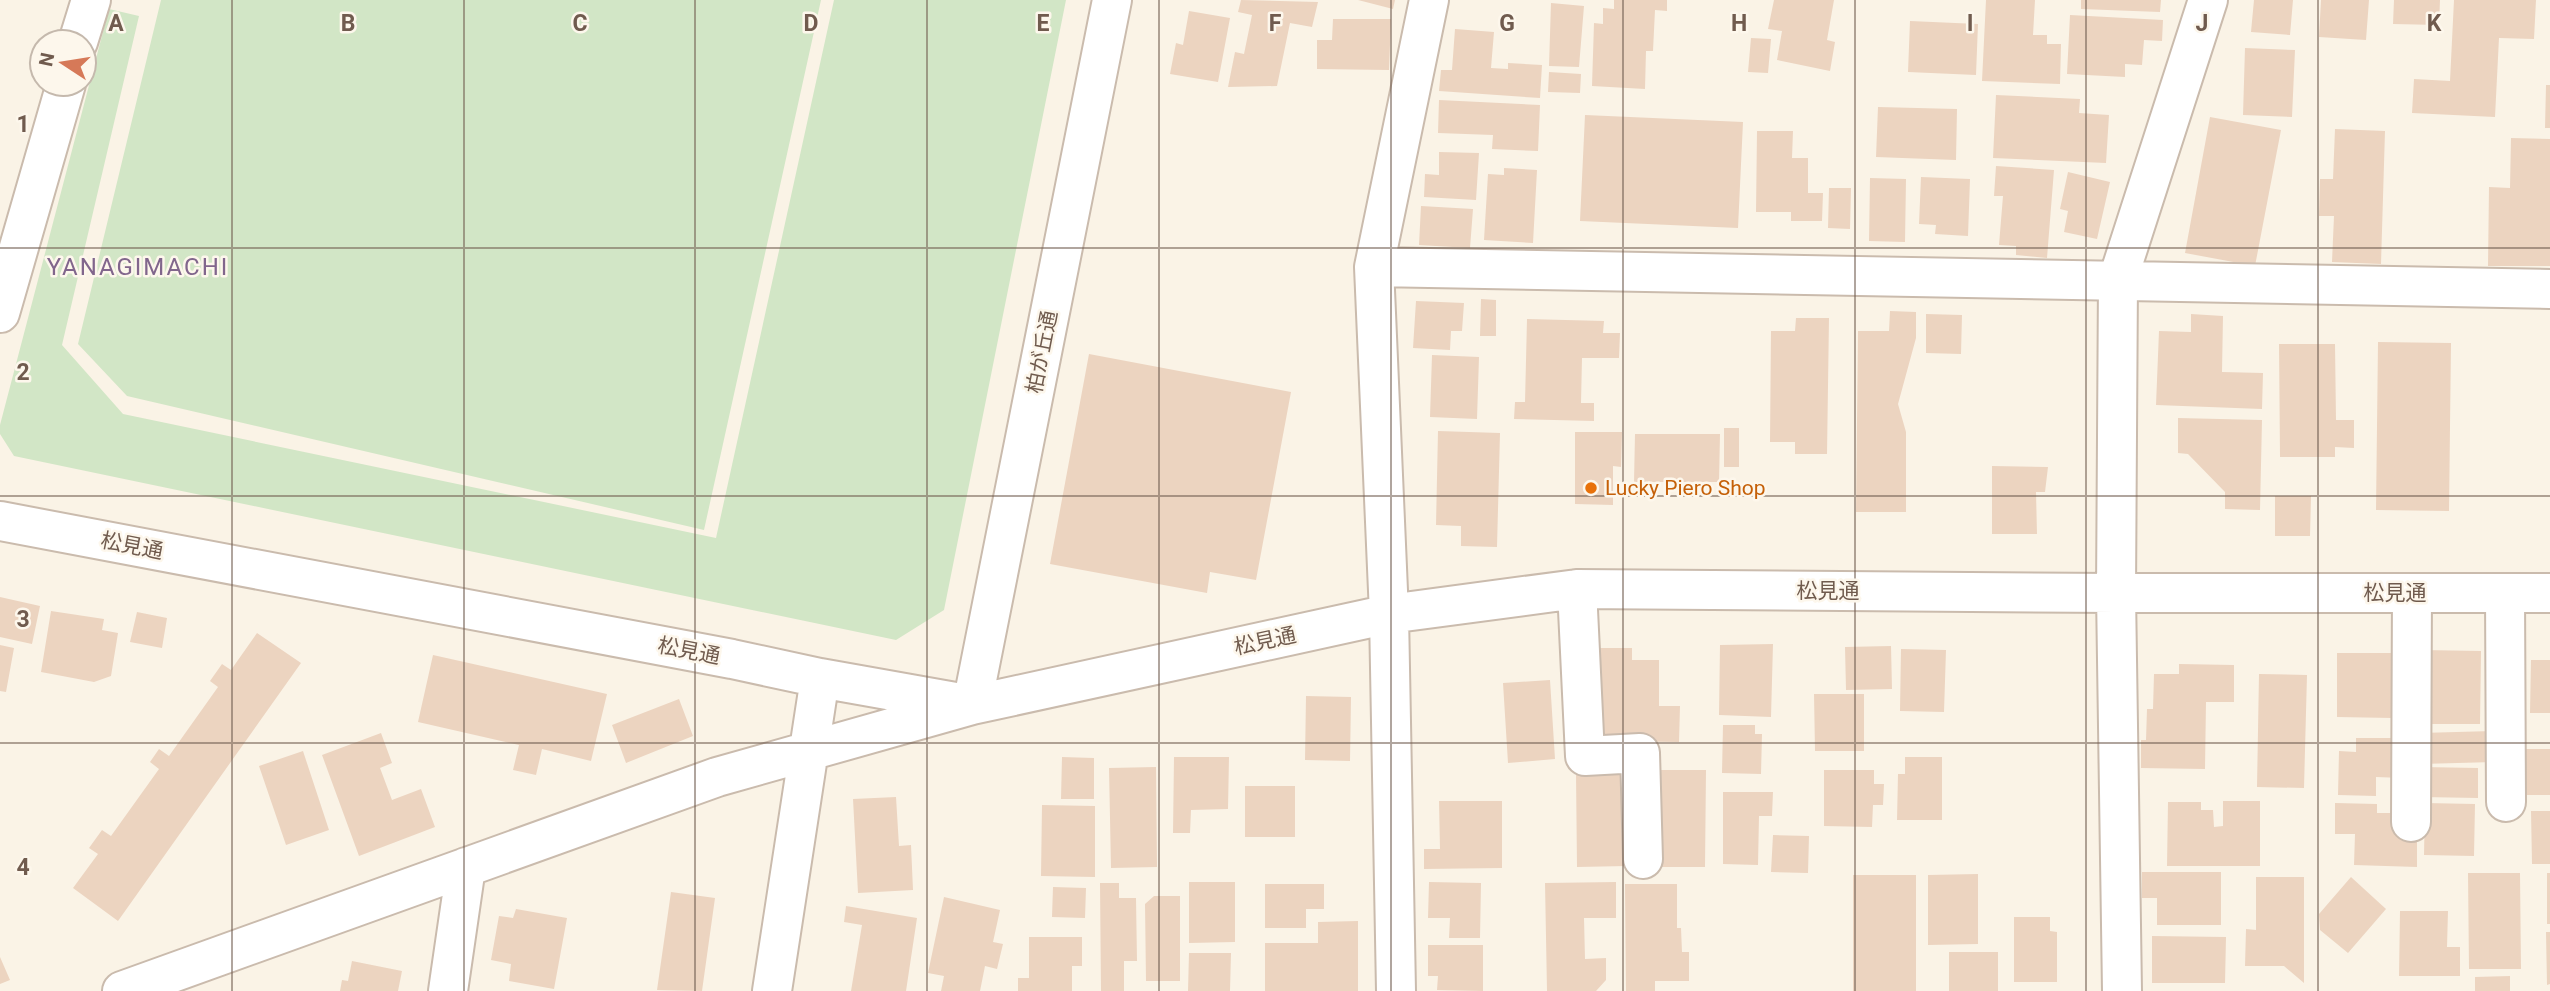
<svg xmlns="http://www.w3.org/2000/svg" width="2550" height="991" viewBox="0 0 2550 991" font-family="Roboto,'Noto Sans JP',sans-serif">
  <rect width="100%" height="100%" fill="#faf3e6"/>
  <path fill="#d2e6c6" d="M161,0h660l-117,530 -577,-134 -49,-52z
    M834,0h232l-122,610 -48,30 -882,-184 -14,-22v-9l109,-416 30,7 -77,329 61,69 593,124z"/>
  <path fill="#ecd4c0" d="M1241,0l77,2 -6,25 -22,-4 -13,63 -49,1 7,-35 9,2 8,-39 -14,-3z
    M1358,0h37l-2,9z
    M1614,0h53v11l-12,-1 -2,41h-7l-1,38 -53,-3 2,-63 9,1v-16l11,1z
    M1774,0h60l-7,40 8,2 -5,29 -53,-11 5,-29 -14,-2z
    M1986,0h49l-2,35h14v9h14l-1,40 -78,-3z
    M2081,0h80l-1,12 -79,-3z
    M2254,0h39l-3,35 -39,-3z
    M2321,0h48l-3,40 -47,-3z
    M2394,0h46l-1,25 -46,-1z
    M2454,0h82l-2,39 -35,-1 -4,79 -83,-4 2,-34 36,2z
    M1551,3l33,3 -5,61 -30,-1z
    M1189,11l41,7 -12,64 -48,-8 6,-31 7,2z
    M2070,15l93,5 -1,21 -18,-1 -2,25 -17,-1v13l-58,-3z
    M1333,19h58l-2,51 -72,-1v-29h15z
    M1910,21l68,3 -2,51 -68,-3z
    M1455,29l39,3 -3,36 17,1v-6l34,2 -2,33 -101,-7 2,-21h11z
    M1751,38l20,1 -3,34 -20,-1z
    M2245,48l50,2 -3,67 -49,-2z
    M1549,72l32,2 -1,19 -32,-1z
    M2546,85h4v43h-5z
    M1996,95l84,4 -1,14 30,2 -3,48 -113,-5z
    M1439,100l101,5 -2,46 -46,-2 1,-14 -55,-2z
    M1878,107l79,2 -1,51 -80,-3z
    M1585,115l158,7 -5,106 -158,-7z
    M2210,117l71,13 -26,136 -70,-13z
    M2335,129l50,2 -4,133 -49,-2 2,-46h-15l1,-37h13z
    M1757,131h36l-1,27h16v35h15l-1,28h-31v-9h-35z
    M2511,138l39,1v127h-62l1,-79 21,1z
    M1439,152l40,1 -3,47 -52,-3 1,-23 14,1z
    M1996,166l58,4 -7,88 -31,-3v-9l-17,-1 4,-49h-9z
    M1504,168l33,2 -4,73 -49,-3 4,-66 16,1z
    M2068,172l42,10 -13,57 -33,-7 4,-21 -8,-2z
    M1921,177l49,2 -2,57 -33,-2 1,-9 -17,-1z
    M1870,178l36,1 -1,63 -36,-1z
    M1829,188h22l-1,41 -22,-1z
    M1421,206l52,3 -3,39 -51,-3z
    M1481,299l15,1v36h-16z
    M1416,301l48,2 -2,28h-11l-1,19 -37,-2z
    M1890,311l26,1v26l-18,66 8,28v80h-50l2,-181h31z
    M1926,314l36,1 -1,39 -35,-1z
    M2191,314l32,2 -1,56 41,1 -1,36 -106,-4 3,-74 32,1z
    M1796,318h33l-2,136h-32v-12h-25l1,-111h24z
    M1527,319l77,2 -1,12h17l-1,25h-37l-1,45h13v18l-80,-2 1,-17h10z
    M2378,342l73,1 -2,168 -73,-1z
    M2279,344h56l1,76h18v28l-19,-1v10h-55z
    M1089,354l202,38 -35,188 -46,-8 -3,21 -157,-29z
    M1432,355l47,2 -2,62 -47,-2z
    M2178,418l84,2 -2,90 -35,-1v-17l-37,-38 -10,-1z
    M1724,428h15v39h-15z
    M1438,431l62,2 -3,114 -36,-1v-20l-25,-1z
    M1575,432h47l-1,35 -8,-1v39l-38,-1z
    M1635,434h85l-1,48h-85z
    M1992,466l56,1 -3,25h-9l1,42h-45z
    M2275,496h36l-1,40h-35z
    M0,597l40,9 -8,38 -32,-7z
    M51,611l53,8 -2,11 16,3 -7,43 -17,6 -53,-10z
    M137,612l30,6 -5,30 -32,-6z
    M257,633l44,30 -183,258 -45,-33 25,-34 -9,-6 13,-18 9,6 48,-67 -9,-7 9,-13 10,7 49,-69 -8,-6 12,-17 9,6z
    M1773,644l-2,73 -52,-2 1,-70z
    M0,645l14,3 -8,44 -6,-1z
    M1891,646l1,43 -46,1 -1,-43z
    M1593,648h39v12h27v46h21l-1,36 -77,-1z
    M1901,649l45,1 -2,62 -44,-1z
    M2421,650l60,1 -1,73h-60z
    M2337,653h57l-2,65 -55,-1z
    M433,655l174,39 -16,67 -49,-12 -6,26 -23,-5 6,-25 -101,-23z
    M2531,660h19v53h-20z
    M2179,664l55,1v37h-28l-1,67 -64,-1v-28h5l1,-31h6l1,-35h25z
    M2259,674l48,1 -3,113 -47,-1z
    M1550,680l5,79 -47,4 -5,-80z
    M1814,694h50v57h-49z
    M1306,696l45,1 -1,64 -45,-1z
    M679,699l14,37 -67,27 -14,-38z
    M1723,725h32v9h7l-1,40 -39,-1z
    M2493,731l1,31 -73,2 -1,-31z
    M381,733l11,30 -12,5 12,32 29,-11 14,38 -76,29 -37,-101z
    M2356,738h46v40l-26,-1v19l-38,-1 1,-44 17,1z
    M2522,749h28v46h-28z
    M303,751l26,79 -43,15 -27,-79z
    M1062,757l32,1v41h-33z
    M1174,757h55l-1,52 -37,1 -1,23h-17z
    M1905,757h37v63h-45l1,-46h7z
    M1156,767l1,100 -46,1 -2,-100z
    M2422,767l56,1v30l-56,-1z
    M1657,770h49l-1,97h-48z
    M1824,770h50v14h10l-1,21h-10l-1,22 -48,-1z
    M1625,772l2,94 -50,1 -1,-93z
    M1245,786h50v51h-50z
    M1723,792h50l-1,24h-13l-1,49 -35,-1z
    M896,797l3,49 12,-1 2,45 -55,3 -5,-94z
    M1439,801h63v67l-78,1v-20h16z
    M2223,801h37v65h-93l1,-64h33v8h12l1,17 9,-1z
    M2335,803l42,1v9h18l22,13v41l-63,-2 1,-31h-20z
    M2425,803l50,1 -1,52 -50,-1z
    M1042,805l53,1v71l-54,-1z
    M2531,811h19v53h-18z
    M1773,835l36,1 -1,37 -37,-1z
    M2142,872h79v53h-64v-27h-15z
    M2468,873h52l1,96h-52z
    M2547,873h3v51h-3z
    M1978,874v70l-50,1v-70z
    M1853,875h63v116h-63z
    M2256,877h48v106l-20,-17h-39l1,-37 10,1z
    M2351,877l35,32 -38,44 -28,-23 -1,-16z
    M1189,882h46v60l-46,1z
    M1429,882l52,1 -1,55h-31l1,-20h-22z
    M1616,882v36h-32l1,41 21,-1v22l-10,11h-49l-2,-108z
    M1100,883h19v15h17l1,63h-13v30h-23z
    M1265,884h59v25h-18v19h-41z
    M1625,884h52v44h4l1,24h7v29h-34v10h-29z
    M1053,887l33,1 -1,30 -33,-1z
    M671,892l44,6 -13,93 -45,-1z
    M1154,896h26v85h-34l-1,-77z
    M944,897l56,13 -7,32 10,2 -6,25 -12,-3 -5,25h-39l3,-15 -16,-3z
    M846,906l71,12 -11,73h-55l11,-66 -18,-3z
    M516,909l51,9 -13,71 -45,-8 2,-17 -20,-4 8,-44 14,2z
    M2400,911h48l-1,36h13v29h-61z
    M2014,917h36v14l7,1v50h-43z
    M1358,921v70h-93v-48h53v-21z
    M2546,932h4v52l-3,1z
    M2152,936l74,1 -1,46h-73z
    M1029,937h53v29h-10v25h-54v-13h11z
    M1428,945h55v46l-46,-1 1,-14h-10z
    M1949,952h49v39h-49z
    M1189,953h42l-1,38h-42z
    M0,957l10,23 -10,4z
    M352,961l50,10 -4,20h-58l2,-11 6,1z
    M2510,976v15h-35v-14z"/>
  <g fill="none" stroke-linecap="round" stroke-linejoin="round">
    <g stroke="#cabbad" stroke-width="42">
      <path id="minor" d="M78,42l13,-42
        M1374,267l1176,22
        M0,313l66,-229
        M0,521l732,138 88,19 152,27 417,-91 188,-25 539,4h434
        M1577,589l8,167 55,-3 3,106
        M2505,593l1,209
        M2411,822l1,-229
        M122,991l595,-214 255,-72 140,-705
        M448,991l18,-124
        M772,991l48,-313
        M1396,991l-7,-377 -15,-347 55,-267
        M2122,991l-6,-398 2,-314 90,-279"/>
    </g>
    <use href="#minor" stroke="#fff" stroke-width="38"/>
  </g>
  <path fill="none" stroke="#705b4e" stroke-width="2" stroke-opacity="0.55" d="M232,0v991M464,0v991M695,0v991M927,0v991M1159,0v991M1391,0v991M1623,0v991M1855,0v991M2086,0v991M2318,0v991M0,248h2550M0,496h2550M0,743h2550"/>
  <circle fill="#e8710a" stroke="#fdf7ec" stroke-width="2.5" cx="1591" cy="488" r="7"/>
  <g text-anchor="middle" stroke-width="5" stroke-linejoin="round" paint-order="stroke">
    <g font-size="21" fill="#705b4e" stroke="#fdf7ec">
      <text transform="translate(1042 352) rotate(-79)" y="7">柏が丘通</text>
      <text transform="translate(132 546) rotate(11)" y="7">松見通</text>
      <text x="1828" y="598">松見通</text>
      <text x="2395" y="600">松見通</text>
      <text transform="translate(1265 641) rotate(-12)" y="7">松見通</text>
      <text transform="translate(689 651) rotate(11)" y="7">松見通</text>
    </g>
    <g font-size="21" fill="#c56008" stroke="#fdf7ec" text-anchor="start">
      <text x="1605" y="495">Lucky Piero Shop</text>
    </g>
    <g font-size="24" letter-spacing="2" fill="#81668c" stroke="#fdf7ec">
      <text x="138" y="275">YANAGIMACHI</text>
    </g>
  </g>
  <g font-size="23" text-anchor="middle" font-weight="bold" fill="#705b4e" stroke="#fdf7ec" stroke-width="5" stroke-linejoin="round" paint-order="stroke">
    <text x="116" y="31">A</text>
    <text x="348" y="31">B</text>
    <text x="580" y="31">C</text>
    <text x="811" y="31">D</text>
    <text x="1043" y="31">E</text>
    <text x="1275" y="31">F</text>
    <text x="1507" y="31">G</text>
    <text x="1739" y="31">H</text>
    <text x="1970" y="31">I</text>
    <text x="2202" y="31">J</text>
    <text x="2434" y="31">K</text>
    <text x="23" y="132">1</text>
    <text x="23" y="380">2</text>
    <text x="23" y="627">3</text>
    <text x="23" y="875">4</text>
  </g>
  <g transform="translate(63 63) rotate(282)"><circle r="33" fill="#fdf7ec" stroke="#c5b9ad" stroke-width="2"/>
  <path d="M0-5L12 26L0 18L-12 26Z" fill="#d67958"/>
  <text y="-10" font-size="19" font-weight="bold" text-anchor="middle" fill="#705b4e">N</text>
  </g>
</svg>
